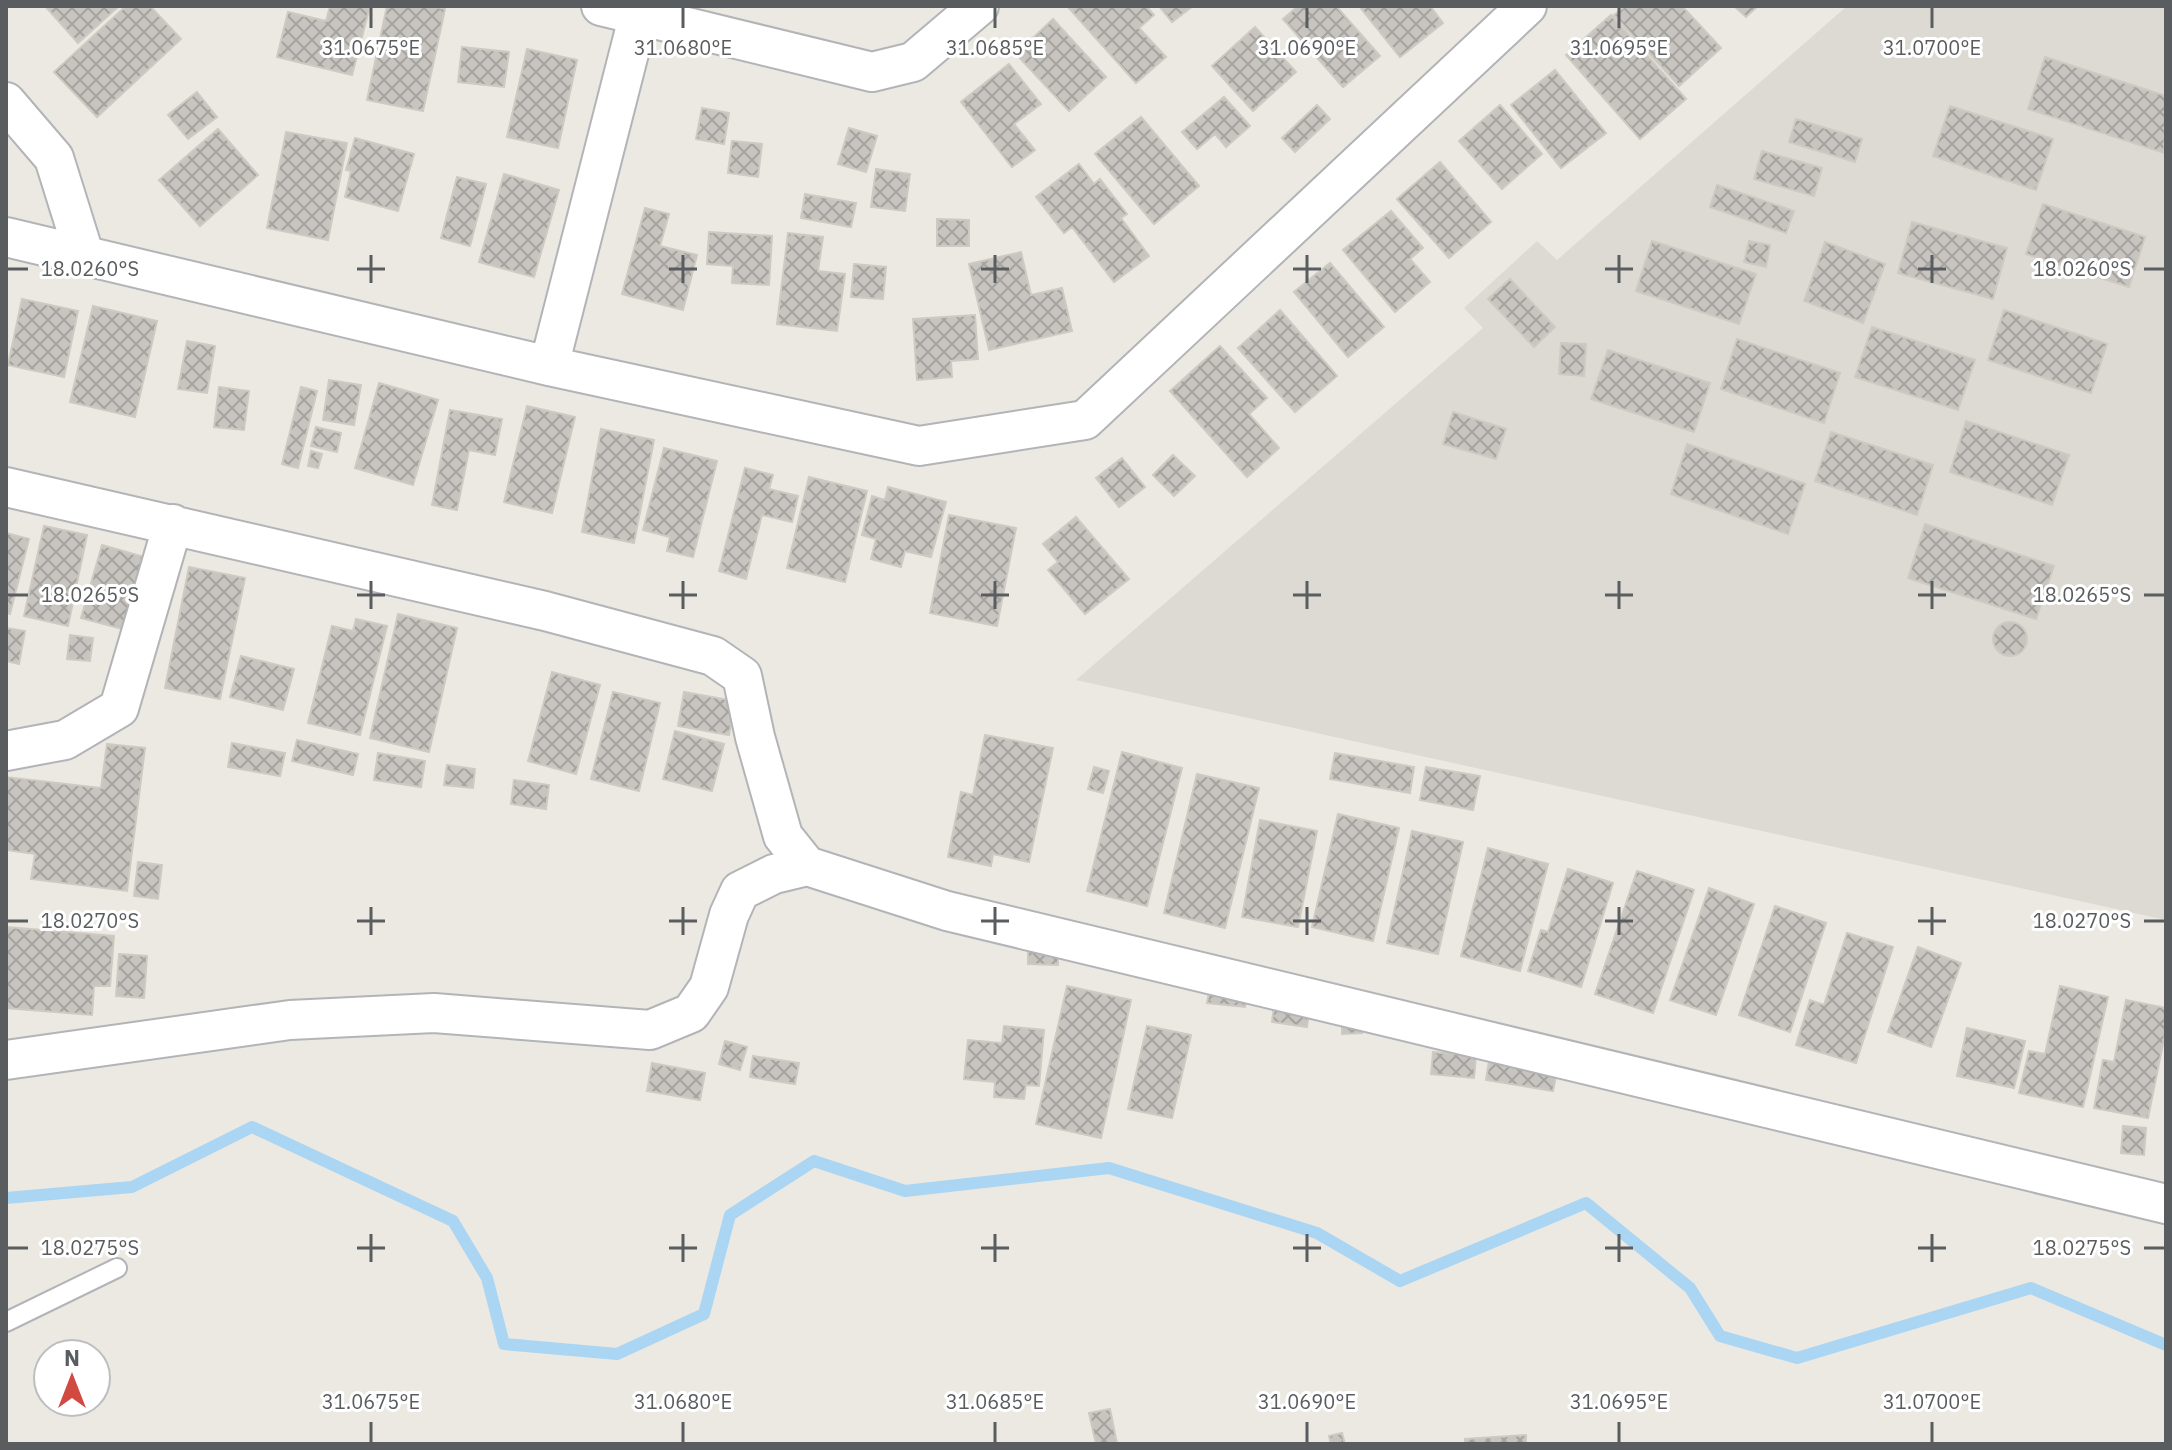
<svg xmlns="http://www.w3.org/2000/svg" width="2172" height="1450" viewBox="0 0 2172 1450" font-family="'IBM Plex Sans',sans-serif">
  <defs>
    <pattern id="building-cross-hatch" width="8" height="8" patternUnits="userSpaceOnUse" patternTransform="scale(2)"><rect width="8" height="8" fill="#c8c5c0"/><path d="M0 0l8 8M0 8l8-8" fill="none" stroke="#a5a39f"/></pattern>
  </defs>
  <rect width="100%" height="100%" fill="#ebe9e2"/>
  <path fill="#dddad3" d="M1847,6h319v914l-1090,-240 407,-352 -19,-20 73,-67 20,19z"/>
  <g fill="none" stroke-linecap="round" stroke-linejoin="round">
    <path stroke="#aad5f3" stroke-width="12" d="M6,1198l126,-11 120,-60 201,94 34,57 17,66 113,10 87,-40 26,-99 84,-54 91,30 204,-23 208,65 83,48 186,-78 104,85 30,48 77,22 234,-70 135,57"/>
  </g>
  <path fill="url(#building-cross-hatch)" stroke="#cecac1" stroke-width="2" d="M45,6h74l-41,37z
    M126,6h24l31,33 -84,78 -43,-45z
    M330,6h40l-18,69 -75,-18 11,-45 38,9z
    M387,6h44l14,3 -22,102 -56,-11z
    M1067,6h79l8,9 -15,13 27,29 -30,26z
    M1159,6h34l-21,16z
    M1298,6h38l44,50 -37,31 -60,-68z
    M1359,6h71l13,17 -43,34z
    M1625,6h57l39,42 -42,38 -65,-71z
    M1734,6h24l-12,11z
    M1611,15l75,84 -46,40 -74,-84z
    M1053,19l53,58 -37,34 -53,-57z
    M1255,27l41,45 -43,39 -41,-45z
    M462,47l47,5 -5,35 -46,-5z
    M527,49l50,11 -19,88 -51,-11z
    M2045,57l121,39 -2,57 -136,-44z
    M1009,64l32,40 -27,20 21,26 -23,17 -51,-65z
    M1555,70l51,63 -45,35 -50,-63z
    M197,92l20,25 -29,22 -20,-24z
    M1224,97l26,29 -24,21 -11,-13 -18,15 -15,-17z
    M1317,105l13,14 -35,33 -13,-14z
    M1500,105l42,49 -40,35 -43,-48z
    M1950,106l103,33 -17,51 -103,-34z
    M702,108l27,5 -5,31 -28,-5z
    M1141,117l58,69 -45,38 -59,-70z
    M1796,119l66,20 -7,23 -66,-20z
    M849,128l28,8 -11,36 -28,-8z
    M218,129l40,46 -58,51 -41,-46z
    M286,132l61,11 -19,97 -61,-12z
    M355,138l59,16 -16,57 -53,-14 6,-26 -5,-1z
    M732,141l30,3 -4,33 -30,-4z
    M1762,151l60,17 -8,28 -60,-17z
    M1440,162l51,60 -42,36 -52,-59z
    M1079,164l15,20 6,-5 27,35 -6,4 28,38 -35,26 -42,-55 -8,6 -28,-36z
    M876,169l34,5 -5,37 -34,-4z
    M504,174l55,16 -25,87 -55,-15z
    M457,177l29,7 -16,62 -29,-8z
    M1717,185l77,26 -8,22 -76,-26z
    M805,194l51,9 -5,24 -50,-9z
    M2043,204l102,33 -16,50 -103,-33z
    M645,208l24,6 -9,32 37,9 -14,55 -61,-16z
    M1391,211l32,37 -13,11 20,23 -35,30 -52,-62z
    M937,219l32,1v26h-32z
    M1912,222l95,26 -14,51 -95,-26z
    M709,232l63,4 -3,49 -37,-2 1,-17 -26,-2z
    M788,233l35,4 -5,34 27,3 -8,57 -60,-7z
    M1652,241l104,33 -17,50 -103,-33z
    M1749,241l21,4 -4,22 -22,-5z
    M1825,242l60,22 -22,59 -59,-22z
    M1021,252l10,43 31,-7 10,43 -83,19 -20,-86z
    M1330,263l54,64 -36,30 -54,-65z
    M854,264l32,3 -3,32 -32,-2z
    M1510,279l45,48 -21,20 -46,-48z
    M22,299l56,12 -14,66 -56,-12z
    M93,306l64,15 -22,96 -65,-15z
    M1280,310l57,66 -42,36 -57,-64z
    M2004,310l103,34 -16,49 -103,-33z
    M975,315l3,44 -27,2 1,16 -35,3 -4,-61z
    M1872,327l103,33 -17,50 -103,-33z
    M1737,339l103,34 -16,50 -103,-34z
    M187,341l28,5 -8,47 -29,-4z
    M1561,343l25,1 -2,32 -25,-2z
    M1220,346l47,52 -18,16 30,34 -32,29 -77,-86z
    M1608,350l102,33 -16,49 -103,-33z
    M329,380l32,5 -7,40 -31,-5z
    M379,383l59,17 -25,85 -58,-17z
    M219,387l30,4 -5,39 -30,-3z
    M301,387l16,4 -19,77 -16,-4z
    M527,406l48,11 -23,96 -48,-11z
    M450,410l52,9 -7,36 -26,-5 -12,60 -25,-5z
    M1453,412l53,17 -10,30 -53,-15z
    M1966,421l103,34 -17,50 -102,-33z
    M316,427l25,6 -4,19 -26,-6z
    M601,429l53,11 -20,103 -52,-11z
    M1831,432l102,33 -16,50 -102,-34z
    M1687,444l118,40 -17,50 -117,-40z
    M664,448l53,13 -24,96 -26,-6 3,-14 -27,-7z
    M311,451l11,3 -4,14 -10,-2z
    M1173,455l22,21 -21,20 -21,-21z
    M1122,458l23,29 -26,20 -23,-29z
    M745,468l28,7 -4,14 29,7 -6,26 -30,-7 -16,64 -27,-8z
    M809,477l58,14 -22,91 -58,-14z
    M888,487l58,15 -15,55 -26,-6 -4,16 -30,-8 5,-20 -14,-4 10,-39 13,4z
    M949,515l67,13 -19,98 -67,-13z
    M1076,517l53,62 -44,35 -37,-44 10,-8 -15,-18z
    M1925,524l129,42 -18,53 -128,-41z
    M44,526l43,9 -19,91 -44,-10z
    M6,533l23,6 -19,75 -4,-1z
    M102,545l49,14 -21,72 -49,-13z
    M189,567l56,11 -25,121 -55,-11z
    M398,614l59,14 -28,124 -59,-14z
    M356,619l31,7 -27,109 -52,-12 24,-97 21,5z
    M1993 639a17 17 0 1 1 34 0a17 17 0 1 1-34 0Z
    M6,628l19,3 -6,33 -13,-3z
    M70,635l23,3 -3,23 -23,-2z
    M241,656l53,13 -11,41 -53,-13z
    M552,672l48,13 -24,89 -48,-13z
    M613,692l47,11 -21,88 -48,-12z
    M684,692l51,9 -6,34 -51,-9z
    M675,731l49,13 -12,47 -49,-12z
    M985,735l68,13 -24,114 -36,-8 -2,12 -43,-9 13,-65 12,3z
    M297,740l61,14 -5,21 -61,-14z
    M232,743l53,10 -5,23 -52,-9z
    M107,744l38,4 -18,143 -96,-12 4,-25 -29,-4v-73l95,11z
    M1122,752l60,16 -35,138 -60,-15z
    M378,753l47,8 -4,26 -47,-7z
    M1335,753l79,14 -4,26 -80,-14z
    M447,765l28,4 -2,19 -29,-3z
    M1094,767l15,4 -6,22 -15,-4z
    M1426,767l54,9 -7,34 -53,-10z
    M1197,774l62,14 -34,140 -61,-15z
    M514,780l35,5 -3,24 -35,-5z
    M1338,814l61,14 -26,113 -61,-14z
    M1260,820l57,11 -19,96 -56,-10z
    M1412,831l51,11 -25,112 -51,-11z
    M1488,848l60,16 -28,107 -59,-15z
    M138,862l24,3 -4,34 -24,-3z
    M1568,869l45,14 -32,104 -53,-16 13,-41 7,2z
    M1637,871l57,19 -41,123 -58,-19z
    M1709,888l45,16 -38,111 -46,-15z
    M1775,906l51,17 -36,109 -51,-17z
    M6,927l108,9 -4,50h-16l-2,29 -86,-7z
    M1847,933l46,14 -37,116 -60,-18 14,-45 14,5z
    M1918,947l43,16 -30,84 -43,-15z
    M1028,949h30v16l-30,-1z
    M119,954l28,2 -3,42 -28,-2z
    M1067,986l64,14 -30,138 -65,-14z
    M1210,986l37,5 -2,16 -38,-4z
    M2060,986l48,11 -25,110 -64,-14 10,-42 16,3z
    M1275,998l35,5 -3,24 -35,-5z
    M2126,1000l40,8v21l-18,89 -54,-10 9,-48 11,2z
    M1361,1017l1,16 -20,1v-16z
    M1004,1026l40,4 -5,56 -13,-1 -2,14 -30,-2 1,-15 -31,-3 4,-39 34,3z
    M1147,1026l44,9 -19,83 -44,-9z
    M1967,1028l58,13 -11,47 -57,-12z
    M725,1041l22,6 -7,23 -21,-6z
    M1433,1052l43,4 -2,22 -43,-4z
    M1490,1055l68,10 -5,26 -67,-11z
    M753,1056l46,7 -4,21 -45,-7z
    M652,1063l53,10 -5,27 -53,-9z
    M2123,1126l23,2 -2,27 -23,-2z
    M1110,1409l7,35h-21l-7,-31z
    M1342,1433l3,11h-14l-2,-8z
    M1526,1435v9h-61v-5z"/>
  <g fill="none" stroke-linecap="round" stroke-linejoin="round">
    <g stroke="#b2b4b7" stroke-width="22">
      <path id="lane" d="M6,1322l111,-54"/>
    </g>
    <g stroke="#b2b4b7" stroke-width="42">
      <path id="street" d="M601,6l271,66 41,-10 66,-56
        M6,102l48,56 30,96
        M6,237l543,129 370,80 166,-26 442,-414
        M549,366l92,-360
        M6,487l539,124 168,45 29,20 13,61 28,99 24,30 140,45 1219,293
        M6,751l59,-11 54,-32 54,-184
        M6,1060l284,-40 144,-7 216,17 41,-17 18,-26 20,-72 11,-24 34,-17 33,-8"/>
    </g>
    <use href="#lane" stroke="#fff" stroke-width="18"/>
    <use href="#street" stroke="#fff" stroke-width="38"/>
  </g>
  <path fill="none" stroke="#5a5d60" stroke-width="3" d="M371,8v20M683,8v20M995,8v20M1307,8v20M1619,8v20M1932,8v20M371,255v28M683,255v28M995,255v28M1307,255v28M1619,255v28M1932,255v28M8,269h20M357,269h28M669,269h28M981,269h28M1293,269h28M1605,269h28M1918,269h28M2144,269h20M371,581v28M683,581v28M995,581v28M1307,581v28M1619,581v28M1932,581v28M8,595h20M357,595h28M669,595h28M981,595h28M1293,595h28M1605,595h28M1918,595h28M2144,595h20M371,907v28M683,907v28M995,907v28M1307,907v28M1619,907v28M1932,907v28M8,921h20M357,921h28M669,921h28M981,921h28M1293,921h28M1605,921h28M1918,921h28M2144,921h20M371,1234v28M683,1234v28M995,1234v28M1307,1234v28M1619,1234v28M1932,1234v28M8,1248h20M357,1248h28M669,1248h28M981,1248h28M1293,1248h28M1605,1248h28M1918,1248h28M2144,1248h20M371,1422v20M683,1422v20M995,1422v20M1307,1422v20M1619,1422v20M1932,1422v20"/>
  <g font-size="20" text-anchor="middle" fill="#5a5d60" stroke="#fff" stroke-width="6" stroke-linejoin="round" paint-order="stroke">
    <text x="371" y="55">31.0675°E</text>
    <text x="683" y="55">31.0680°E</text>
    <text x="995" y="55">31.0685°E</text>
    <text x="1307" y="55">31.0690°E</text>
    <text x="1619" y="55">31.0695°E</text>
    <text x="1932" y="55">31.0700°E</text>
    <text x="90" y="276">18.0260°S</text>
    <text x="2082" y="276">18.0260°S</text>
    <text x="90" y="602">18.0265°S</text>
    <text x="2082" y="602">18.0265°S</text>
    <text x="90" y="928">18.0270°S</text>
    <text x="2082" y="928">18.0270°S</text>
    <text x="90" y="1255">18.0275°S</text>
    <text x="2082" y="1255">18.0275°S</text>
    <text x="371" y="1409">31.0675°E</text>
    <text x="683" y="1409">31.0680°E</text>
    <text x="995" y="1409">31.0685°E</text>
    <text x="1307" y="1409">31.0690°E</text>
    <text x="1619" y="1409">31.0695°E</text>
    <text x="1932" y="1409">31.0700°E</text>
  </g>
  <rect width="2172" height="1450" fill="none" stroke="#5a5d60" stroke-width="16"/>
  <g transform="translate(72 1378)"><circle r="38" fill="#ffffff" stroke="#bdbebf" stroke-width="2"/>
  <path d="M0-6L14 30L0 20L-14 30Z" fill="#d14941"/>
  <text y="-12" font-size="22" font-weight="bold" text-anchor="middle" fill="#5a5d60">N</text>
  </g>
</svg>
